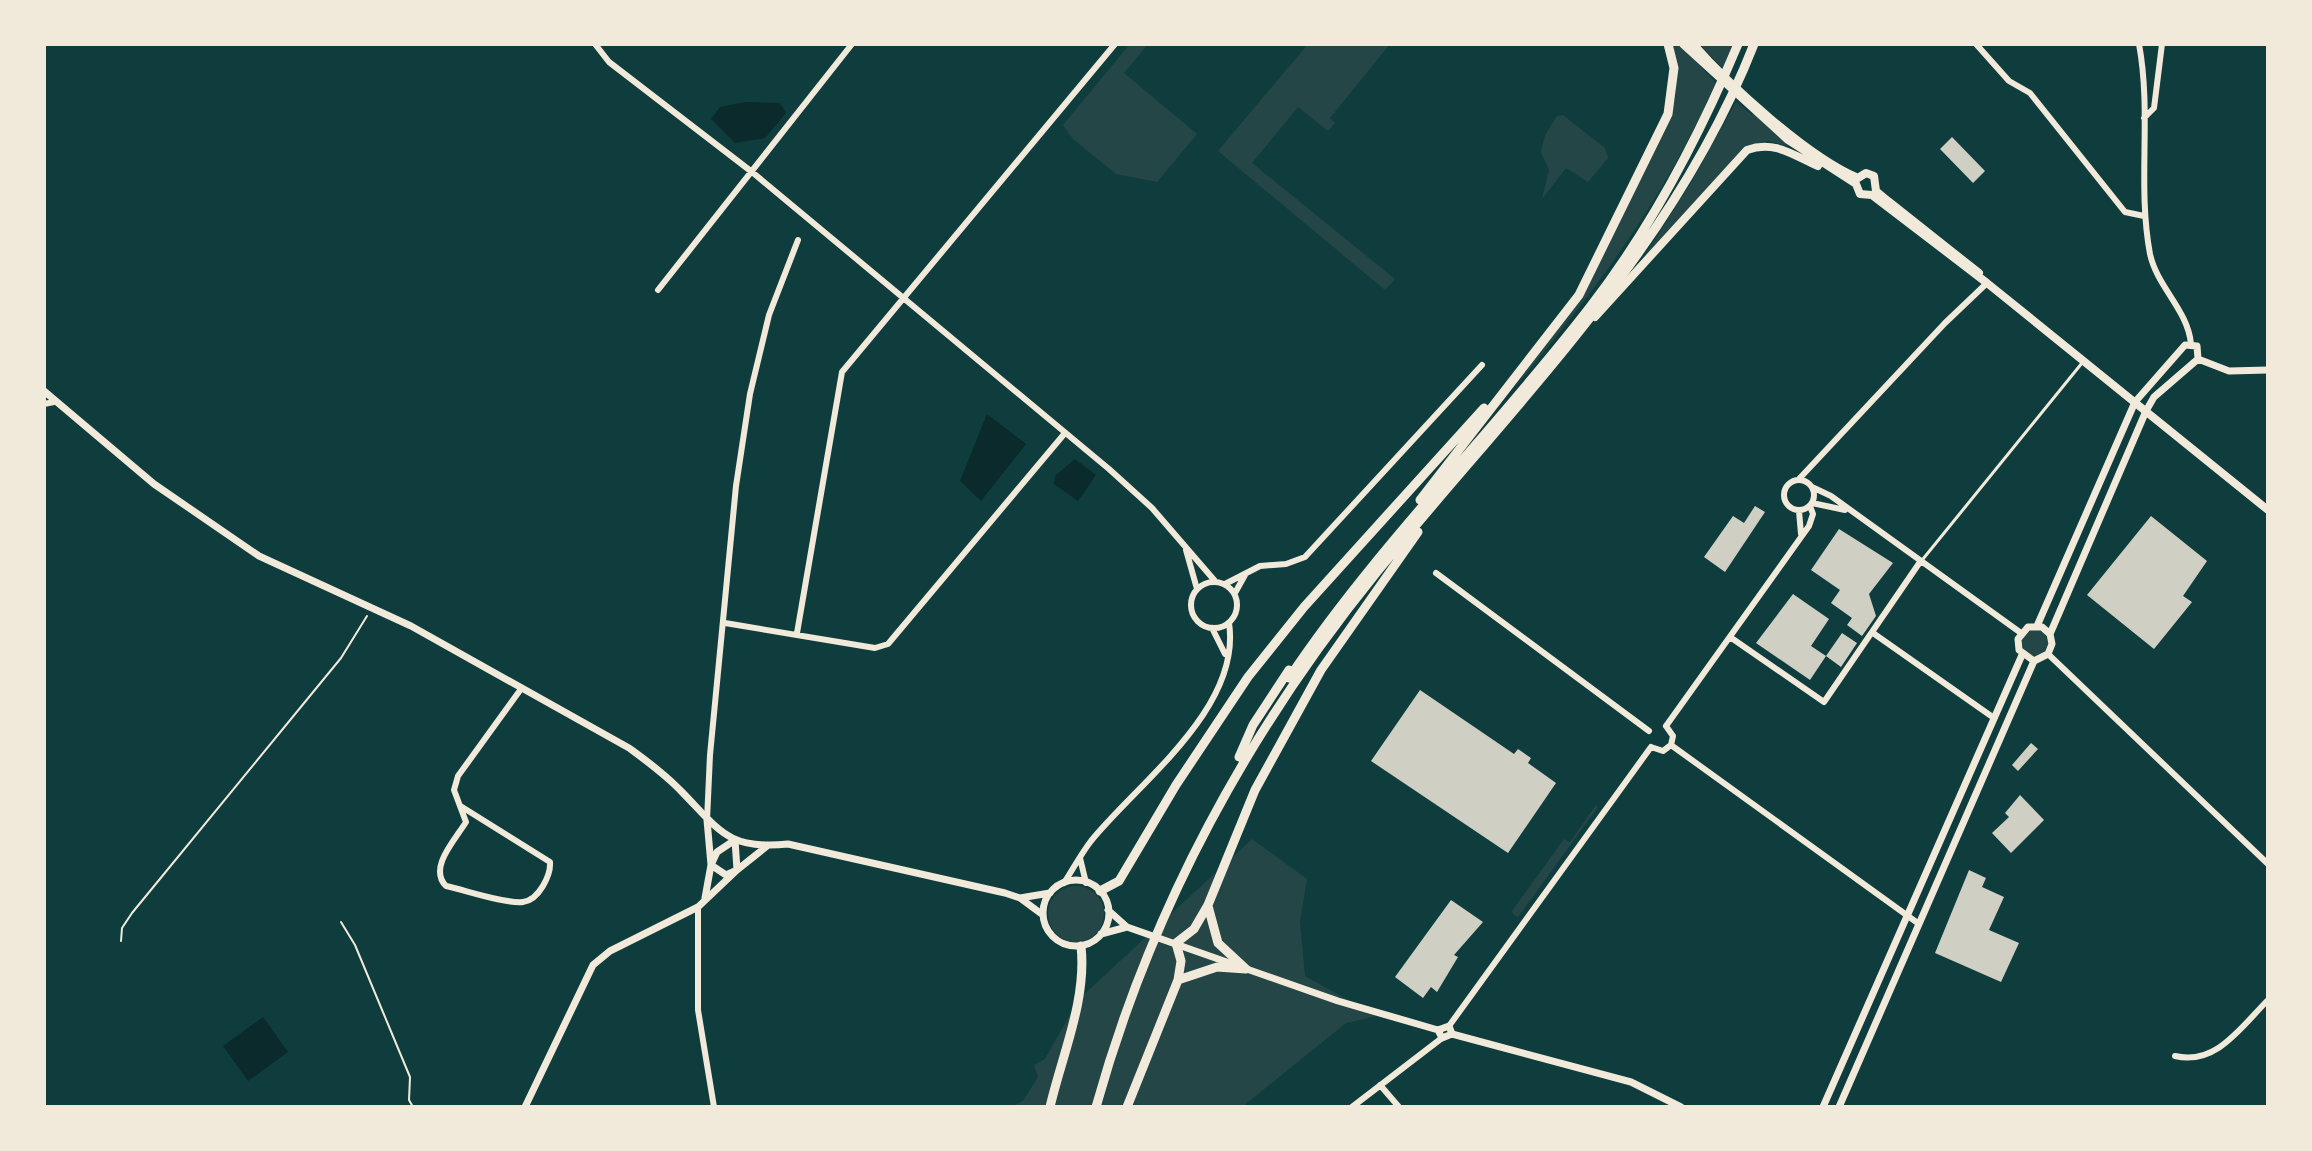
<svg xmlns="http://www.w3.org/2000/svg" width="2312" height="1151" viewBox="0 0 2312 1151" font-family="'IBM Plex Sans',sans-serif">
  <rect width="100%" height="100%" fill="#0f3d3e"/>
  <path fill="#244646" d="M1130,44h18l-24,29 73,61 -40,48 -41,-8 -43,-35 -10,-14z
    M1308,44h82l-60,74 5,5 -7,8 -30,-24 -46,56 143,116 -10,11 -167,-139z
    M1672,44h8l36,39c-56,123 -119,205 -204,308l69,-95 80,-158 15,-42v-32z
    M1699,44h34l-10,24z
    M1736,102l16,13 3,-2 37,34 -25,-6 -22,7 -107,118 54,-85z
    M1563,115l42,33 3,10 -20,24 -22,-14 -24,31 7,-29 -8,-18 4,-17 12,-19z
    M2022 643a13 13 0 1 1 26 0a13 13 0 1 1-26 0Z
    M1596,805l2,2 -80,110 -4,-2 -2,-4 52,-72 6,3z
    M1252,839l55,40 -7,43 5,54 72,40 -31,7 -104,84h-232l13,-6 15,-24 -4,-12 11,-6 34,-60z
    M1048 914a28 28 0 1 1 56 0a28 28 0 1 1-56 0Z"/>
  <path fill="#0a2a2b" d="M745,102l35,1 6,10 -21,25 -30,5 -24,-24 9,-12z
    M987,414l39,30 -45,57 -21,-20z
    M1075,459l21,16 -18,26 -24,-17 1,-8z
    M263,1017l25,35 -40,29 -25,-35z"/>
  <path fill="#cfcfc3" d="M1952,137l33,34 -12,12 -33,-34z
    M1755,506l10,6 -40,60 -21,-15 29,-41 11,7z
    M2151,516l56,45 -24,35 9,6 -38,47 -67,-54z
    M1839,529l54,34 -24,31 7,22 -14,20 -15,-11 5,-7 -21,-15 9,-13 -29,-20z
    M1793,594l36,25 -18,27 15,10 -16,24 -54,-37z
    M1842,633l15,10 -16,24 -15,-11z
    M1420,690l94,64 4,-5 13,9 -3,5 28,20 -48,70 -137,-92z
    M2031,743l7,6 -20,22 -6,-6z
    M2020,795l24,25 -33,33 -19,-20 17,-16 -4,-4z
    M1969,870l17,8 -4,9 22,10 -15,33 30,13 -18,39 -66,-29z
    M1451,900l32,22 -29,33 4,2 -21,35 -6,-5 -8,11 -28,-21z"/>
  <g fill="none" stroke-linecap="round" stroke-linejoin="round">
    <path stroke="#f1e9da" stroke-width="2" d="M341,922l14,23 55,132 -1,23 4,7
      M121,941l1,-13 10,-15 209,-255 26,-42"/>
    <path stroke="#f1e9da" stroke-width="3" d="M1923,559l159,-196"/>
    <path stroke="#f1e9da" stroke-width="6" d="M595,44l14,18 143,110 357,297 43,39 63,73
      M1976,44l33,37 21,12 95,119 19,4
      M2139,44c13,70 -2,141 11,210 7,33 38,56 41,90
      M2144,118l10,-10 8,-64
      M658,290l194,-246
      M44,404l10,-2
      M1799,479l146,-156 42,-40
      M1784 495a15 15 0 1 1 30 0a15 15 0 1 1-30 0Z
      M1812,487l19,9 190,137
      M1812,503l33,7
      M1799,511l2,23
      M1186,550l11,39
      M1436,573l213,158
      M1191 605a23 23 0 1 1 46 0a23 23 0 1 1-46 0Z
      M1225,584l35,-18 26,-2 19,-7 177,-192
      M1235,593l10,-18
      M725,623l150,25 13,-4 177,-211
      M1212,628l13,26
      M797,633l45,-261 273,-328
      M1873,633l121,85
      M1730,637l94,65 96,-140
      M2048,654l220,210
      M1666,726l143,-200 4,-12 -3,-8
      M1666,726l7,10 -2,9
      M1671,745l248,179
      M1651,747l12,4 8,-6
      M462,807l88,55c1,13 -11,38 -27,40 -18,2 -58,-12 -77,-16 -18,-18 9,-46 20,-64l-12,-32 4,-14 63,-87
      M707,820l3,-65 26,-269 14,-92 19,-79 29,-75
      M1080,858l6,25
      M1064,883c9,-14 17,-29 27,-42 48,-59 151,-133 138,-218
      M698,907v103l16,97
      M1449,1026l202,-279
      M2175,1056c41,10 66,-29 93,-56
      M1380,1085l19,22
      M1352,1107l90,-69"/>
    <path stroke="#f1e9da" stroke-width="7" d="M2198,359l31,12 39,-1
      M44,391l110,93 105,72 152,70 218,122c19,14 37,27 53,44 38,39 46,58 106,52l217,49 15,5 23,17
      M2037,626l98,-224 50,-57 12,1 1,13
      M2050,634l-8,-7h-14l-10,12 1,11 15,11 14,-7 4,-10 -2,-10 96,-223 8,-14 44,-38
      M711,865l15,10 11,-5 30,-24
      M1043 913a33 33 0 1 1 66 0a33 33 0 1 1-66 0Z
      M705,898l6,-33 -4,-45
      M1020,898l30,-5
      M1108,910l19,17 211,74 100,29 4,8 10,-4 -3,-8 -11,4
      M1101,934l26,-7
      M1452,1034l179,48 50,25
      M525,1107l68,-142 17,-14 88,-44 39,-37 -2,-30 -18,12 -6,13
      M1823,1107l199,-452
      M1839,1107l195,-446"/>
    <path stroke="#f1e9da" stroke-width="8" d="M1683,44l105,96 68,44 4,10 12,1 115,88 281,227
      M1693,44c36,41 115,113 165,134l8,-5 8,3 2,15 12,10 91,72
      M1595,317l152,-167c27,-10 46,5 71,16"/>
    <path stroke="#f1e9da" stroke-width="9" d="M1420,500l159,-205 89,-181 6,-46 -6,-24
      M1289,678c89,-133 204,-245 301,-371 62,-80 109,-170 148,-263
      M1239,757l14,-32 36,-55
      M1100,891l19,-10 57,-96 72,-108 56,-70 180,-199
      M1208,906l10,37 28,26
      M1178,980l39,-13 29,2
      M1050,1107c12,-52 37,-107 31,-161
      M1096,1107c55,-197 152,-376 281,-535 136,-167 297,-323 377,-528
      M1127,1107l51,-127 3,-19 -5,-18 18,-14 14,-24 47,-115 66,-120 97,-138"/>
  </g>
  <rect width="2312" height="1151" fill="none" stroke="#f1e9da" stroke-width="92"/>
</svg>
